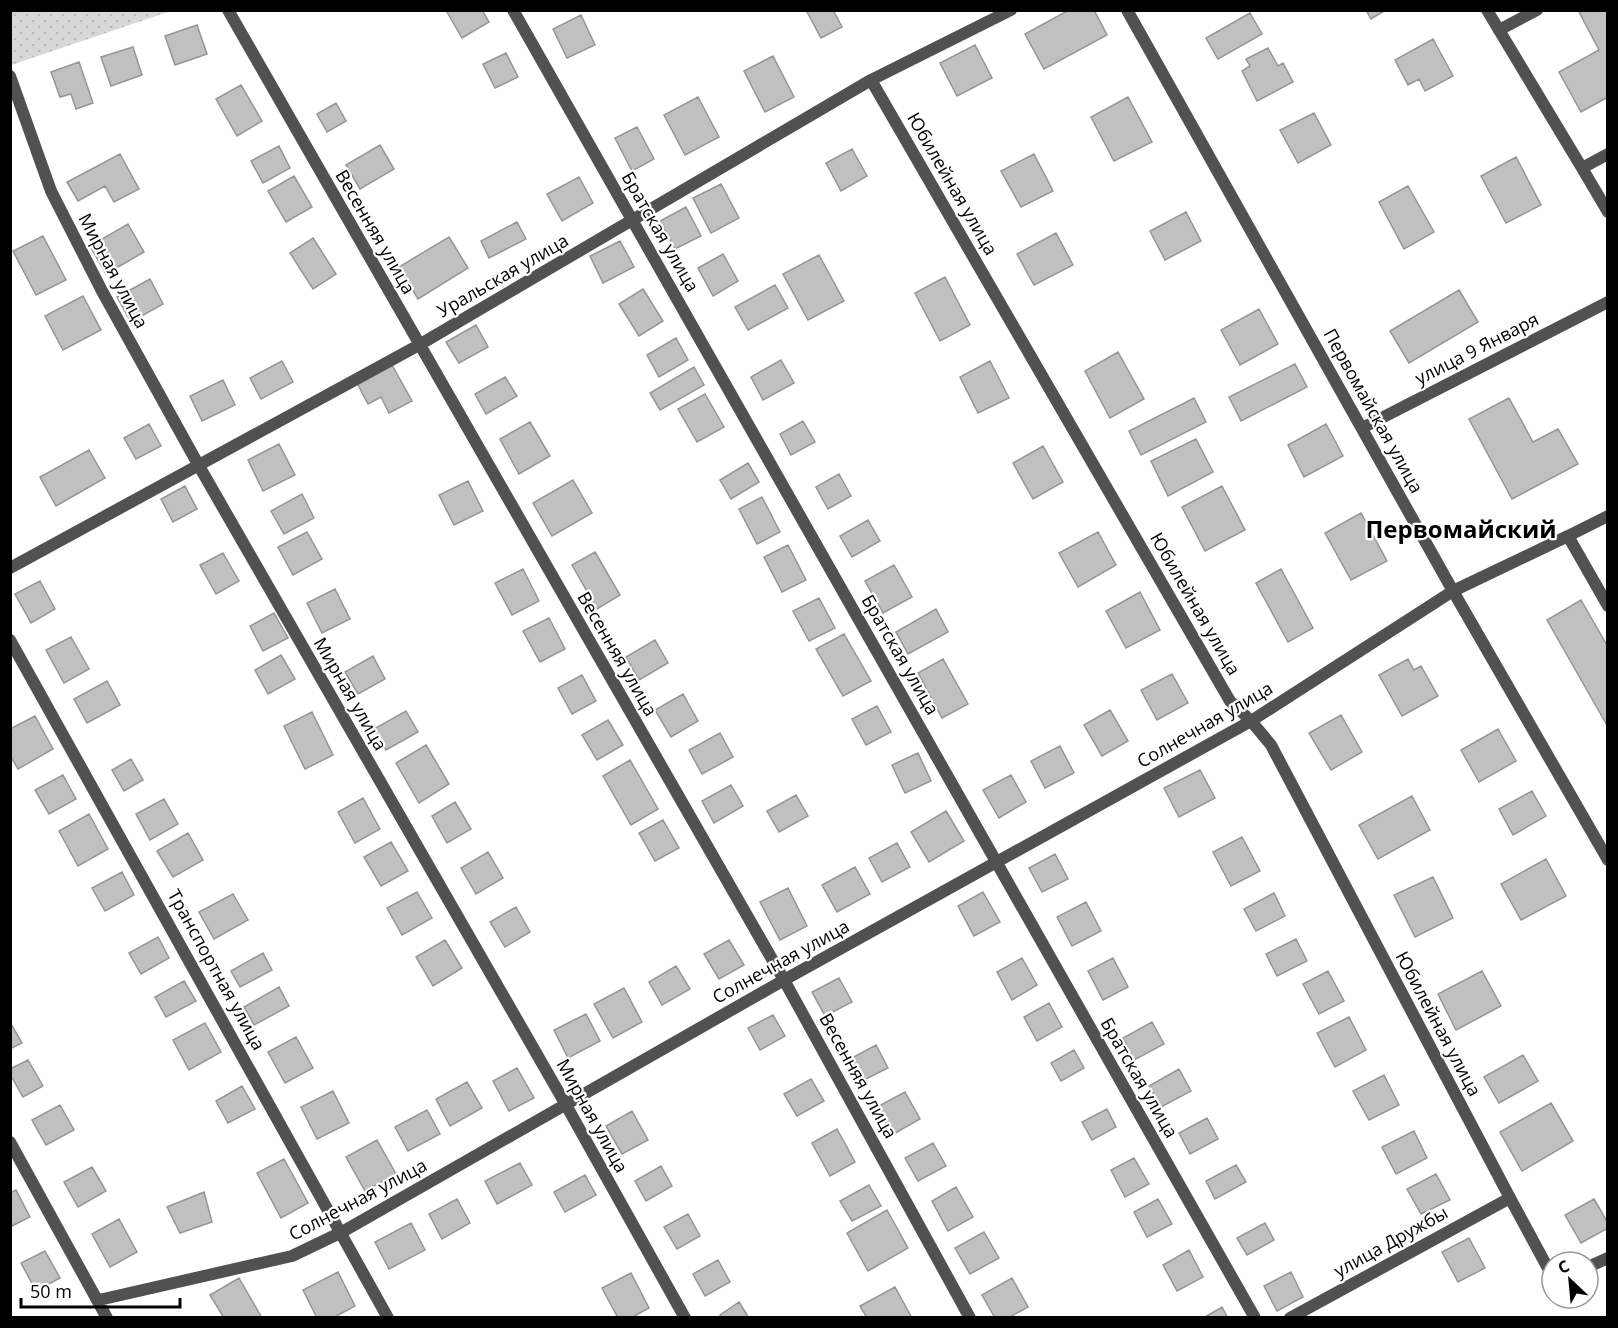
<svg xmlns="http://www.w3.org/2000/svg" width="1618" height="1328" viewBox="0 0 1618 1328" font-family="'Open Sans',sans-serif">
  <defs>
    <pattern id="grass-dots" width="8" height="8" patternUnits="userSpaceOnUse" patternTransform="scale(1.5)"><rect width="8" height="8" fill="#d8d8d8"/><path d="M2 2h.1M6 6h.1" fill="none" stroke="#b8b8b8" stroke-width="1.8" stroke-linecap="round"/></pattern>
  </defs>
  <rect width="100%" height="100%" fill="#fff"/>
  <path fill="url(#grass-dots)" d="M11,10h160v1l-160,54z"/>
  <path fill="#c0c0c0" stroke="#959595" stroke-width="1.5" d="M450,10h32l7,12 -27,16 -15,-26z
    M806,10h27l9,17 -21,11z
    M1069,10h25l13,25 -63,34 -19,-35z
    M1366,10h20l-15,9z
    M1578,10h30v87l-27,15 -22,-40 40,-22z
    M1250,13l12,21 -44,25 -12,-21z
    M581,15l14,30 -28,13 -14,-29z
    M197,25l10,29 -32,11 -10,-29z
    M1433,39l20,37 -28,15 -6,-12 -11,6 -13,-25z
    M975,45l17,33 -35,18 -17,-33z
    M133,47l9,28 -31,11 -10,-29z
    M1268,48l10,18 5,-3 10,19 -36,19 -15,-30 8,-5 -4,-7z
    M506,53l12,24 -23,11 -12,-24z
    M773,56l21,41 -29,15 -21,-41z
    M79,62l14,41 -17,6 -5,-15 -11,3 -9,-25z
    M241,85l21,36 -25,15 -21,-37z
    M698,97l21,40 -34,18 -21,-40z
    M1128,97l24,45 -38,19 -23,-44z
    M336,103l10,18 -19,11 -10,-18z
    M1314,113l17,32 -33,18 -18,-33z
    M637,127l17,32 -22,12 -17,-33z
    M380,145l14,24 -34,20 -14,-24z
    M279,146l11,22 -27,15 -12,-22z
    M852,149l15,27 -26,15 -15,-28z
    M120,154l19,35 -25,13 -9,-16 -27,15 -11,-19z
    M1034,154l19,37 -32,16 -20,-36z
    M1516,157l25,48 -35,18 -25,-47z
    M294,176l18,31 -26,15 -18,-31z
    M579,177l14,26 -31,18 -15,-27z
    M721,184l18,34 -28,15 -18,-35z
    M1408,186l26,46 -30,17 -25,-47z
    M686,207l15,29 -26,13 -15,-28z
    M1186,212l15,29 -36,19 -15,-29z
    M517,222l9,17 -37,19 -8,-17z
    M128,224l16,28 -38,22 -16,-28z
    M1056,233l17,32 -39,20 -17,-31z
    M43,236l23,44 -30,15 -23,-44z
    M449,237l19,31 -50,31 -19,-32z
    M313,238l23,36 -23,15 -23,-36z
    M620,241l14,26 -31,16 -13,-27z
    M723,254l15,27 -25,15 -15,-28z
    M819,255l25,46 -36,19 -25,-46z
    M945,277l25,48 -30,16 -25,-48z
    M150,279l13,25 -32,18 -14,-25z
    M775,285l13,23 -40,22 -13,-23z
    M643,289l20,32 -24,15 -20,-32z
    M1459,290l19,32 -69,41 -19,-32z
    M83,296l18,34 -38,20 -18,-34z
    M1259,309l19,35 -38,21 -19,-35z
    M476,325l12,22 -29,16 -13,-21z
    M676,338l12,22 -29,17 -12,-22z
    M1118,352l26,47 -34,19 -25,-47z
    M781,360l13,23 -31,17 -12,-23z
    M282,361l11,21 -32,17 -11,-21z
    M990,361l19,37 -31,15 -18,-36z
    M1295,364l12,23 -66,34 -12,-24z
    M392,365l20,36 -23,12 -8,-16 -13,7 -11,-21z
    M694,367l10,18 -44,25 -10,-17z
    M505,377l12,19 -31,18 -11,-20z
    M223,380l12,25 -33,16 -12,-25z
    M705,394l19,33 -27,15 -19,-33z
    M1194,398l12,24 -65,33 -12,-24z
    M1509,398l24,44 25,-13 20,35 -66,35 -43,-80z
    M803,421l12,21 -24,13 -11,-21z
    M530,422l20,34 -31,18 -19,-35z
    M149,424l12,22 -25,13 -12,-21z
    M1326,424l17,32 -39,21 -16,-32z
    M1196,439l17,33 -45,24 -17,-35z
    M279,444l16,31 -32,16 -15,-31z
    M1043,446l20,36 -30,17 -20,-36z
    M89,450l16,28 -49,28 -16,-29z
    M748,463l11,19 -28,17 -11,-19z
    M839,474l12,22 -23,13 -12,-22z
    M573,480l19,33 -40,23 -19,-33z
    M468,481l15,30 -29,14 -15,-30z
    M185,486l12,23 -24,13 -12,-23z
    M1222,486l23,44 -40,21 -23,-44z
    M302,494l12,24 -30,16 -13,-23z
    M762,497l18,35 -23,12 -18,-35z
    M1361,513l26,48 -36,19 -26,-47z
    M868,520l12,21 -28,16 -12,-21z
    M307,532l15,27 -29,16 -15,-28z
    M1098,532l18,33 -38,22 -19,-34z
    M788,545l18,35 -24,12 -18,-35z
    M595,552l25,43 -23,14 -25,-44z
    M223,553l16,28 -23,13 -16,-29z
    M894,565l18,32 -29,16 -18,-32z
    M523,569l16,32 -27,14 -17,-32z
    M1281,569l32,59 -25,14 -32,-59z
    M40,581l15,28 -24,14 -16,-29z
    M335,589l15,30 -28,14 -15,-30z
    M1140,592l20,38 -34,18 -20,-37z
    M819,598l16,30 -26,13 -16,-30z
    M1581,600l27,47v80l-61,-107z
    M936,609l12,23 -40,22 -12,-22z
    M274,613l14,25 -25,13 -13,-25z
    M549,618l16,31 -25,13 -17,-31z
    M844,634l27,47 -28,15 -27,-47z
    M71,637l18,32 -25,14 -18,-33z
    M655,640l13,23 -29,17 -13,-23z
    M281,655l14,24 -27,15 -13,-24z
    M373,656l12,23 -27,15 -13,-22z
    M943,659l25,45 -26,14 -24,-45z
    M1408,659l6,11 7,-4 17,30 -36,20 -23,-41z
    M1172,674l16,29 -31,17 -16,-30z
    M582,675l14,26 -24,13 -14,-26z
    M107,681l13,24 -33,18 -13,-24z
    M683,694l15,27 -27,16 -16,-27z
    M877,706l14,26 -25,13 -14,-26z
    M1110,710l18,31 -26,15 -18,-31z
    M406,711l12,21 -32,18 -12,-21z
    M312,712l21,43 -28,14 -21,-43z
    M1341,715l21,37 -31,18 -22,-37z
    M35,716l18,33 -35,20 -8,-14v-26z
    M608,720l15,25 -26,15 -15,-25z
    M1498,729l18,32 -37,21 -18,-32z
    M720,733l13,24 -31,17 -13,-24z
    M426,745l23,39 -30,19 -23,-40z
    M1060,746l14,27 -29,15 -14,-27z
    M918,753l13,28 -26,12 -13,-28z
    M131,759l12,21 -19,11 -12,-21z
    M630,760l28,49 -27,16 -28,-49z
    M1200,770l15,28 -36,19 -15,-29z
    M63,775l13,24 -27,15 -14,-24z
    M1011,775l15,27 -27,16 -16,-28z
    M731,785l12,21 -29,17 -12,-22z
    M1532,791l14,25 -33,19 -14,-26z
    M796,795l12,21 -29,16 -12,-21z
    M1412,796l18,34 -52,29 -19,-34z
    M363,798l17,31 -25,14 -17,-31z
    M164,799l14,25 -28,16 -14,-26z
    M455,802l16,27 -24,14 -15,-27z
    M946,811l18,30 -35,21 -18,-30z
    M89,814l19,35 -30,17 -19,-35z
    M663,820l16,28 -24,13 -16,-28z
    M188,833l15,27 -30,17 -16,-26z
    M1242,837l18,34 -29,15 -18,-34z
    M391,842l17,29 -27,15 -17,-29z
    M897,843l13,24 -28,15 -13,-24z
    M488,852l15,26 -27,16 -15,-26z
    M1055,854l13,25 -26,13 -13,-24z
    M1546,859l20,37 -45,24 -20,-36z
    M855,867l15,27 -33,18 -15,-27z
    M122,872l12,23 -29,16 -13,-23z
    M1433,877l20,41 -38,19 -21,-42z
    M788,888l19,38 -27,14 -20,-38z
    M417,892l15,26 -30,17 -15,-27z
    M983,892l17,30 -26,14 -16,-30z
    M1274,893l11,23 -29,15 -12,-22z
    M233,894l15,26 -34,19 -15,-27z
    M1086,902l15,29 -29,15 -15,-29z
    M516,907l14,25 -25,15 -15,-25z
    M158,937l11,21 -28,16 -12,-21z
    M1296,939l11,22 -30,15 -11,-22z
    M445,940l17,28 -29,18 -17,-29z
    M729,940l15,25 -25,14 -15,-25z
    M263,953l9,17 -32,17 -9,-16z
    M1022,958l15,27 -25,15 -15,-28z
    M1113,958l15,29 -25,13 -15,-29z
    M676,966l14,23 -28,16 -13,-23z
    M1328,971l16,30 -25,13 -16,-30z
    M1482,971l19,35 -45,24 -18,-36z
    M839,978l13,24 -27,14 -13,-24z
    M184,981l12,20 -30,16 -11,-20z
    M279,987l10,19 -35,19 -10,-18z
    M624,988l18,34 -29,16 -19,-34z
    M1049,1003l13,24 -25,14 -13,-24z
    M586,1014l14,27 -32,17 -14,-28z
    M773,1015l12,21 -25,14 -12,-22z
    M1349,1017l17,33 -31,17 -18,-34z
    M10,1022l12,21 -12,6z
    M1152,1022l12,22 -30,16 -11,-22z
    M205,1023l16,29 -32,18 -16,-30z
    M296,1037l17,31 -28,15 -17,-31z
    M876,1045l12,23 -26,13 -12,-22z
    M1074,1050l10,18 -23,13 -10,-18z
    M1523,1055l15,26 -39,22 -15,-26z
    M28,1060l15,26 -20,11 -13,-23v-5z
    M517,1068l17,30 -25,13 -16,-30z
    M1179,1069l12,22 -30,16 -12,-21z
    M1384,1075l15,30 -30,15 -16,-29z
    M811,1079l13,22 -27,15 -13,-22z
    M467,1082l15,26 -32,18 -14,-27z
    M242,1086l13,23 -27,14 -12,-22z
    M333,1091l16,32 -32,16 -16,-32z
    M905,1092l15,27 -28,16 -15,-28z
    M1551,1103l22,38 -51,30 -22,-39z
    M60,1105l14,25 -28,15 -14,-25z
    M1107,1109l9,18 -24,13 -10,-18z
    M427,1110l13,24 -32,17 -13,-24z
    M632,1111l16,29 -26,14 -16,-28z
    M1207,1118l11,21 -28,15 -11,-21z
    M837,1129l18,33 -25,14 -18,-33z
    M1414,1131l13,27 -31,16 -14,-27z
    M377,1140l19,34 -31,17 -19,-34z
    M933,1143l13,23 -28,15 -13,-23z
    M1134,1158l15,26 -24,13 -14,-27z
    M284,1159l24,44 -27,15 -24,-45z
    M520,1163l12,22 -35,19 -12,-23z
    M1236,1165l10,17 -31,17 -9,-18z
    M661,1166l11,20 -26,15 -11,-20z
    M92,1167l14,24 -28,16 -14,-25z
    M1436,1174l14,26 -29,14 -14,-25z
    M585,1175l11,20 -31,17 -11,-20z
    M869,1185l12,21 -29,15 -12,-20z
    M956,1187l17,30 -25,14 -16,-30z
    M16,1190l14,27 -20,10v-34z
    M204,1192l8,30 -32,11 -13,-26z
    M457,1199l13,24 -28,16 -13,-25z
    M1158,1199l14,25 -25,13 -13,-25z
    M1594,1199l14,24v5l-27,15 -16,-28z
    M887,1210l21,38 -40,23 -21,-38z
    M688,1214l12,22 -23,13 -13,-22z
    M119,1219l18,33 -27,15 -18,-33z
    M411,1223l14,27 -36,19 -14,-27z
    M1265,1223l9,17 -27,15 -10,-17z
    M984,1232l15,26 -29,16 -15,-26z
    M1469,1238l16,30 -27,14 -16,-30z
    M1189,1250l14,27 -26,14 -14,-26z
    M45,1251l15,27 -24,13 -15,-28z
    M718,1260l12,22 -25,14 -12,-22z
    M338,1272l17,34 -22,12h-16l-14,-28z
    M1291,1272l12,25 -26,14 -13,-25z
    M631,1273l18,35 -18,10h-13l-16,-30z
    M239,1278l23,40h-38l-14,-23z
    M1012,1278l16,29 -20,11h-13l-13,-23z
    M895,1287l17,31h-45l-7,-12z
    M739,1302l10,16h-28l-1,-3z
    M1222,1307l6,11h-25z"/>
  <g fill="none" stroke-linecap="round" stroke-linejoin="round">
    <path stroke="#515151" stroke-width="12" d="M1499,30l38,-20
      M1608,516l-40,20 40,70
      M1453,591l115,-55
      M1510,1198l40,74h2
      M1588,1267l20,-9"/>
    <path stroke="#515151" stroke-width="12" d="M228,10l556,970 186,338
      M513,10l742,1308
      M1127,10l326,581 155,269
      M1487,10l95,158
      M10,76l41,115 51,100 97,175 367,639 119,213
      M871,80l359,621 21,20 20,24 239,453 -220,120
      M1608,154l-26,14 26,44
      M1362,428l246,-126
      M10,568l409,-223 452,-265 140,-70
      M10,640l378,678
      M10,1142l97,176
      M99,1300l193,-44 50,-24 442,-252 467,-259 202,-130"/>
  </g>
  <g text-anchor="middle" stroke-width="4.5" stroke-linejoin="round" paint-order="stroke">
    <g font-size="18" fill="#000" stroke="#fff">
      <text transform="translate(952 184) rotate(60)" y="6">Юбилейная улица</text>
      <text transform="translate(375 232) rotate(60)" y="6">Весенняя улица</text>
      <text transform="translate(660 232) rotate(60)" y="6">Братская улица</text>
      <text transform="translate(113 271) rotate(62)" y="6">Мирная улица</text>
      <text transform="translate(503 276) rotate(-30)" y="6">Уральская улица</text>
      <text transform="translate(1477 349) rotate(-27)" y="6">улица 9 Января</text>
      <text transform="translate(1373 411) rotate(61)" y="6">Первомайская улица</text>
      <text transform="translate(1195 604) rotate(60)" y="6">Юбилейная улица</text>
      <text transform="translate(617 654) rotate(60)" y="6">Весенняя улица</text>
      <text transform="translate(900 655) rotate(60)" y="6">Братская улица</text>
      <text transform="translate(350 694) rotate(60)" y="6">Мирная улица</text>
      <text transform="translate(1205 725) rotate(-30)" y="6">Солнечная улица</text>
      <text transform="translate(781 962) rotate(-29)" y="6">Солнечная улица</text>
      <text transform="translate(216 970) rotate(61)" y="6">Транспортная улица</text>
      <text transform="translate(1438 1024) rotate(62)" y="6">Юбилейная улица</text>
      <text transform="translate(858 1076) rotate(61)" y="6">Весенняя улица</text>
      <text transform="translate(1139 1078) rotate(60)" y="6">Братская улица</text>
      <text transform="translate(592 1116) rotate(61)" y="6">Мирная улица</text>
      <text transform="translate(358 1200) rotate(-28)" y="6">Солнечная улица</text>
      <text transform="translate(1391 1242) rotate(-29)" y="6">улица Дружбы</text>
    </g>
    <g font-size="24" font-weight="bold" fill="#000" stroke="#fff">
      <text x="1461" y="538">Первомайский</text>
    </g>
  </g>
  <rect width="1618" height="1328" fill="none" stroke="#000000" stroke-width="24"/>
  <g transform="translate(1570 1280) rotate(334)"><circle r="28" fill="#ffffff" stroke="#999999" stroke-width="1.5"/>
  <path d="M0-4.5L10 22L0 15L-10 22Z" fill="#000000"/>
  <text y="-9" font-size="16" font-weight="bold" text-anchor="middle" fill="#000000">С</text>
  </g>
  <path d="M21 1298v9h159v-9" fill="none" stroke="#000000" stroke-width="3"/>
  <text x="30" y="1298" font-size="18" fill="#000000" stroke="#ffffff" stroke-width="4.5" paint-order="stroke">50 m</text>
</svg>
